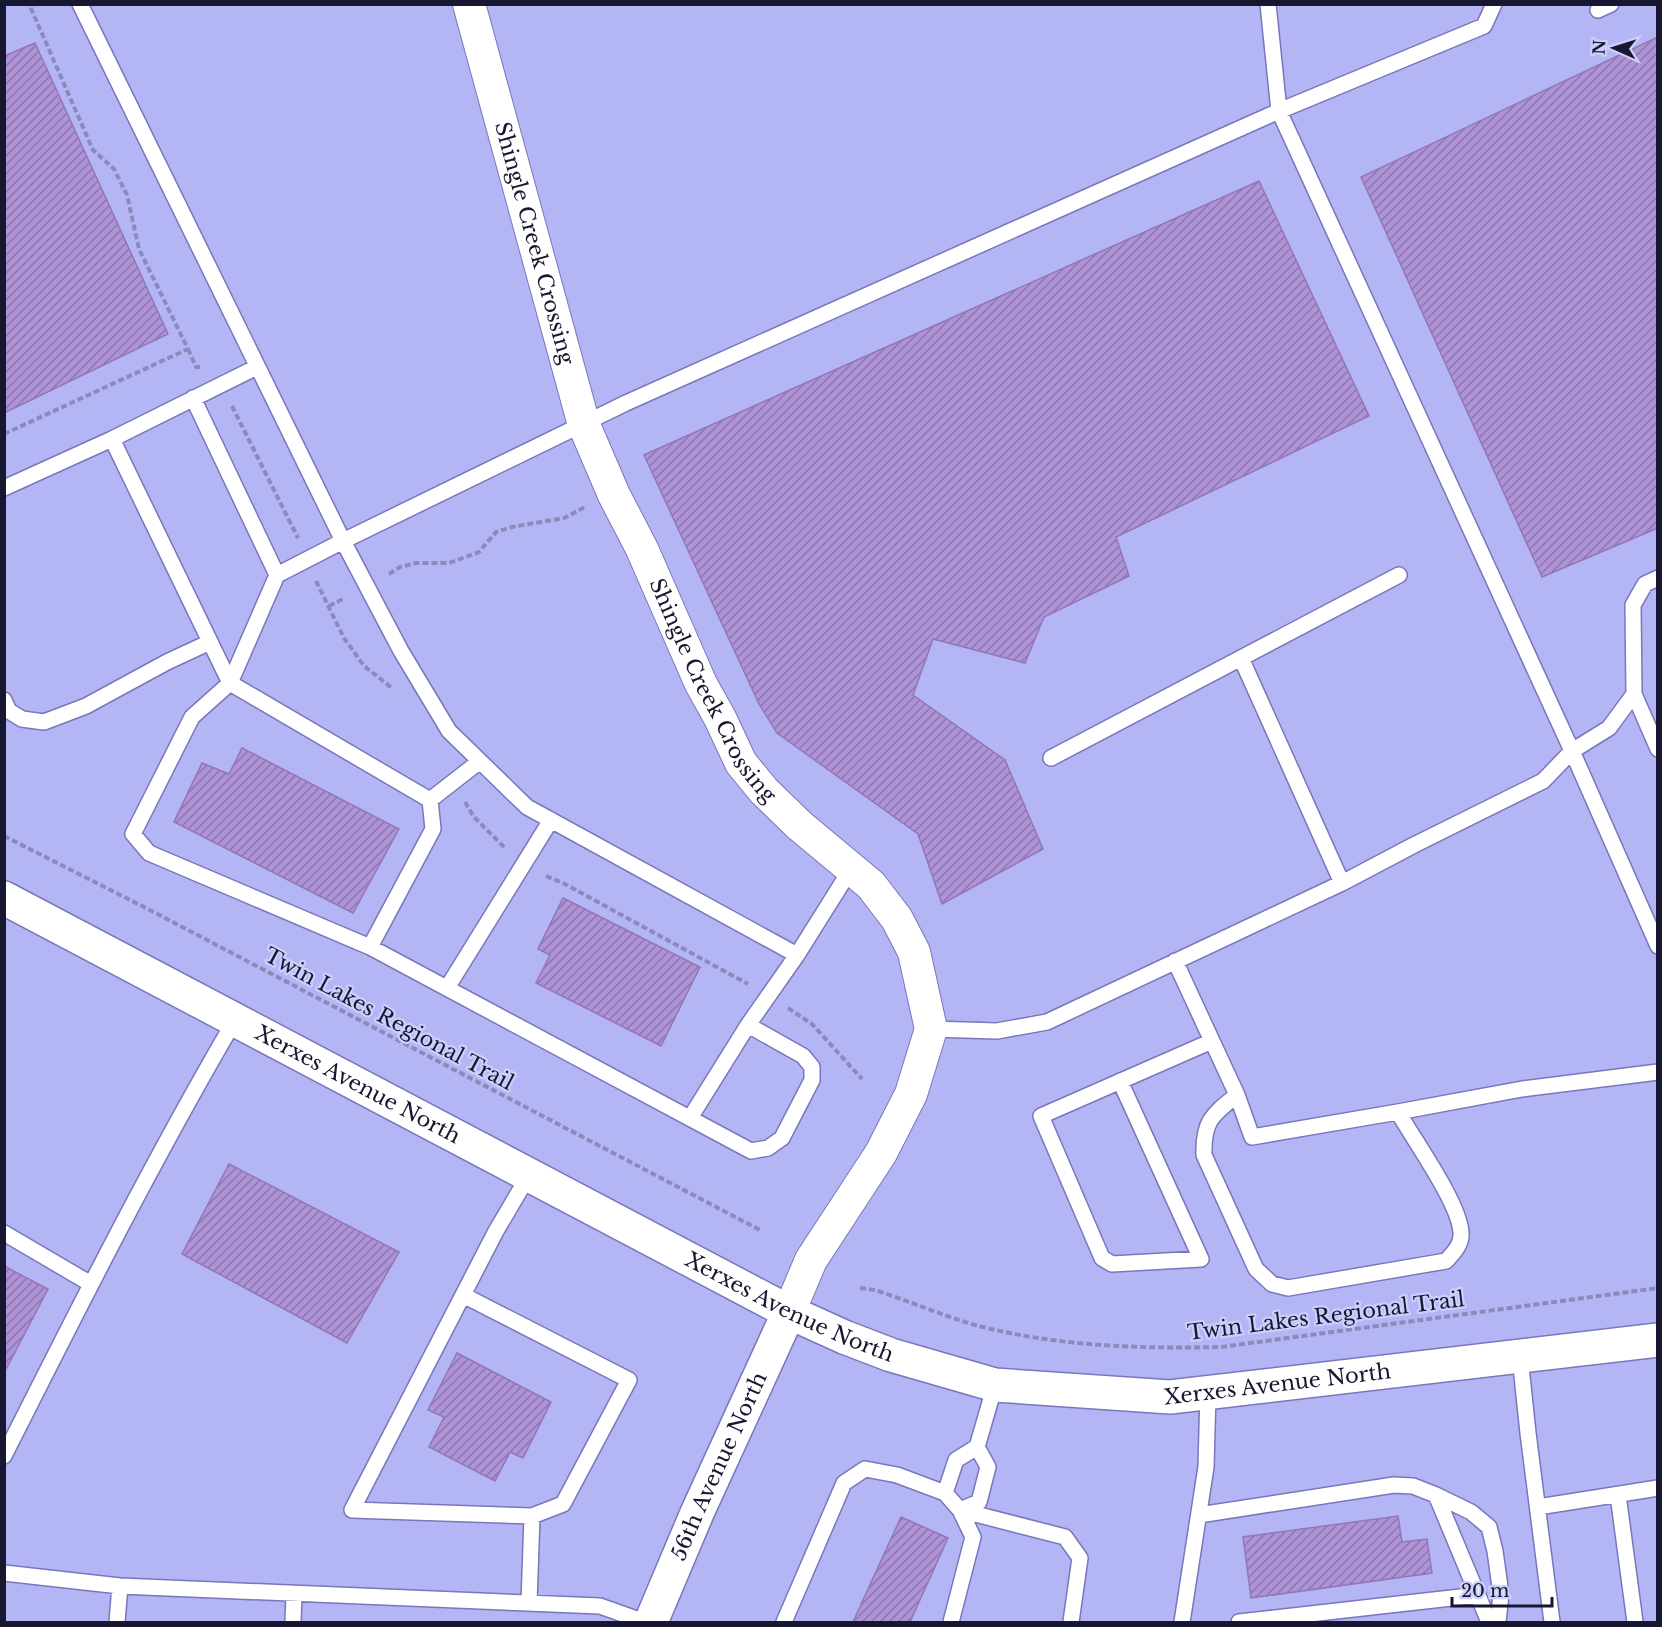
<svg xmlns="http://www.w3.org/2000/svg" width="1662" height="1627" viewBox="0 0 1662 1627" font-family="'Libre Baskerville',serif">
  <defs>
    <pattern id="building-hatch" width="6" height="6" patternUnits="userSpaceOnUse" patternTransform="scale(1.5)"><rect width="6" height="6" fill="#af93d7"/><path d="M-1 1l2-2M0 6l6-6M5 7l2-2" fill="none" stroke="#8d77af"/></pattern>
  </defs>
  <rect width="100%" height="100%" fill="#bec0fa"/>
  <path fill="#b4b5f5" d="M5,5h1652v1617h-1652z"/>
  <path fill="url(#building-hatch)" stroke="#9276b8" stroke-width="1.5" d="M1658,37v491l-116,49 -181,-400z
    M35,43l133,291 -164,79v-357z
    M1259,181l110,235 -253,121 13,39 -85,41 -19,46 -92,-24 -20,56 92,65 38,89 -101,55 -24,-70 -141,-101 -18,-29 -115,-249z
    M242,748l157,81 -46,84 -179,-91 28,-59 27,11z
    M563,898l137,69 -39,79 -125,-63 14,-28 -12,-6z
    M229,1164l170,88 -52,91 -165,-89z
    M4,1266l44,23 -44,84z
    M457,1353l94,49 -28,56 -13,-6 -15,29 -66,-34 15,-30 -16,-7z
    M1398,1516l4,26 25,-3 5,34 -181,25 -8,-61z
    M901,1517l47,21 -38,84h-57z"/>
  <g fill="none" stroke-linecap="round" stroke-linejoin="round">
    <g stroke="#7877bb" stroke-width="18">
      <path id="service" d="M80,4l263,537 -66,34 -47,108 -118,-244 145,-72
        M1268,4l11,107 293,640 86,195
        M1598,10l13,-6
        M193,398l84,177
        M4,488l108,-49
        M1241,658l101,225
        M1634,694l24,55
        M4,700l5,11 13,8 22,3 42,-16 81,-44 43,-20
        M1051,758l348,-183
        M430,800l3,29 -63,118 -221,-94 -16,-19 59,-117 38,-34 200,117 50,-39
        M851,869l-54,86 -270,-148 -78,-76 -48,-80 -58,-110 283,-138 653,-292 205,-85 10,-22
        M370,947l381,204 17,-3 14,-10 30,-58v-13l-9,-11 -55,-31 49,-70
        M1175,961l62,134 15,42 146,-25 124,-23 136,-17
        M447,988l104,-168
        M931,1029l66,2 50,-9 295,-139 72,-38 129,-64 29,-30 37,-23 25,-34 -1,-89 12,-21 13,-6
        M1120,1081l81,178 -89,5 -10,-6 -61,-142 171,-75
        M1237,1095c-25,20 -34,26 -33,60l52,114 16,15 16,4 158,-27c7,-8 16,-16 15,-28 -1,-29 -47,-93 -63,-121
        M690,1118l58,-93
        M4,1233l87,51
        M463,1295l166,85 -66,124 -31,12
        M1520,1357l8,76 24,189
        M4,1456c74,-147 148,-294 231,-436
        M945,1493l15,17 105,27 15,21 -9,64
        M1436,1495l35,17 18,15 6,24 6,43 -3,28
        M1618,1495l17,127
        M1538,1507l120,-19
        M1199,1515l195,-30 19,1 23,9 53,127
        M4,1573l116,13 480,20 45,16
        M529,1603l3,-87 -180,-6 144,-279 33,-56
        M117,1622l3,-36
        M293,1622l1,-27
        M784,1622l60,-139 21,-14 32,6 48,18 11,-33 21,-13 18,-62
        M951,1622l22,-85 -13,-27 19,-8 9,-35 -11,-20
        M1182,1622l24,-155 2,-74
        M1239,1622l239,-27"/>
    </g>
    <g stroke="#7877bb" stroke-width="34">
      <g id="minor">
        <path id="s1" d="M469,4l115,421 30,70 28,54 59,135 19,34 21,45 23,28 35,34 72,60 26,34 17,33 17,77 -20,65 -30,59 -70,107 -22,52"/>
      </g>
    </g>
    <g stroke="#7877bb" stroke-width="36">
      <g id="tertiary">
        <path id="s2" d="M4,898l785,414 55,25 47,18 104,30 175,12 488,-57"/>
        <path id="s3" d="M651,1622l46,-109 92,-201"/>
      </g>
    </g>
    <path stroke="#8a8bbb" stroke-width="4" stroke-dasharray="6 3" stroke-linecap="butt" d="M188,349l8,18h4
      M232,406l66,132
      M4,434l184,-85 -49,-100 -12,-54 -13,-26 -21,-19 -64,-146
      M389,574l11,-7 16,-4h33l30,-11 17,-20 16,-5 52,-9 21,-11
      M316,581l28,57 20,28 28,22
      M329,606l16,-8
      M465,802l9,15 31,31
      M4,836l140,71 616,323
      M546,876l17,7 185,101
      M788,1008l24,16 50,55
      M860,1288l15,2c34,11 66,25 100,35 80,21 163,24 246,22l437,-59"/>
    <use href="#service" stroke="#fff" stroke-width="15"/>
    <use href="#minor" stroke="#fff" stroke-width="32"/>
    <use href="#tertiary" stroke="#fff" stroke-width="33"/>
  </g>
  <g text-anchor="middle" stroke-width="4.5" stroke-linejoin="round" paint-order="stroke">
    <g font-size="21" fill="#181732" stroke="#cccefb">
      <text dy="7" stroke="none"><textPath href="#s1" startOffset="248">Shingle Creek Crossing</textPath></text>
      <text dy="7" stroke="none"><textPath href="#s1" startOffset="732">Shingle Creek Crossing</textPath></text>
      <text transform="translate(389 1019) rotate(28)" y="7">Twin Lakes Regional Trail</text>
      <text dy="7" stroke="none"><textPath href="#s2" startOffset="400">Xerxes Avenue North</textPath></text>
      <text dy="7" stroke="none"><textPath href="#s2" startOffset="886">Xerxes Avenue North</textPath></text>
      <text transform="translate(1326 1316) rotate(-7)" y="7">Twin Lakes Regional Trail</text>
      <text dy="7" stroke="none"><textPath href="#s2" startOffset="1390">Xerxes Avenue North</textPath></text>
      <text dy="7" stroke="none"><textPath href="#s3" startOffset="170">56th Avenue North</textPath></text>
    </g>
  </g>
  <rect width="1662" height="1627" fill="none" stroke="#181732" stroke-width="12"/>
  <g transform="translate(1614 48) rotate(273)" stroke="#cccefb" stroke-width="4.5" paint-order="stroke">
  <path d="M0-4.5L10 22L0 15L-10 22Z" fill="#181732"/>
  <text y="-9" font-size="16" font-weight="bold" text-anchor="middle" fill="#181732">N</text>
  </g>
  <path d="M1452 1597v9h100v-9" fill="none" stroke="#181732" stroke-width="3"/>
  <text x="1461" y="1597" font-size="18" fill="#181732" stroke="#cccefb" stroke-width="4.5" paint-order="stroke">20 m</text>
</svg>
